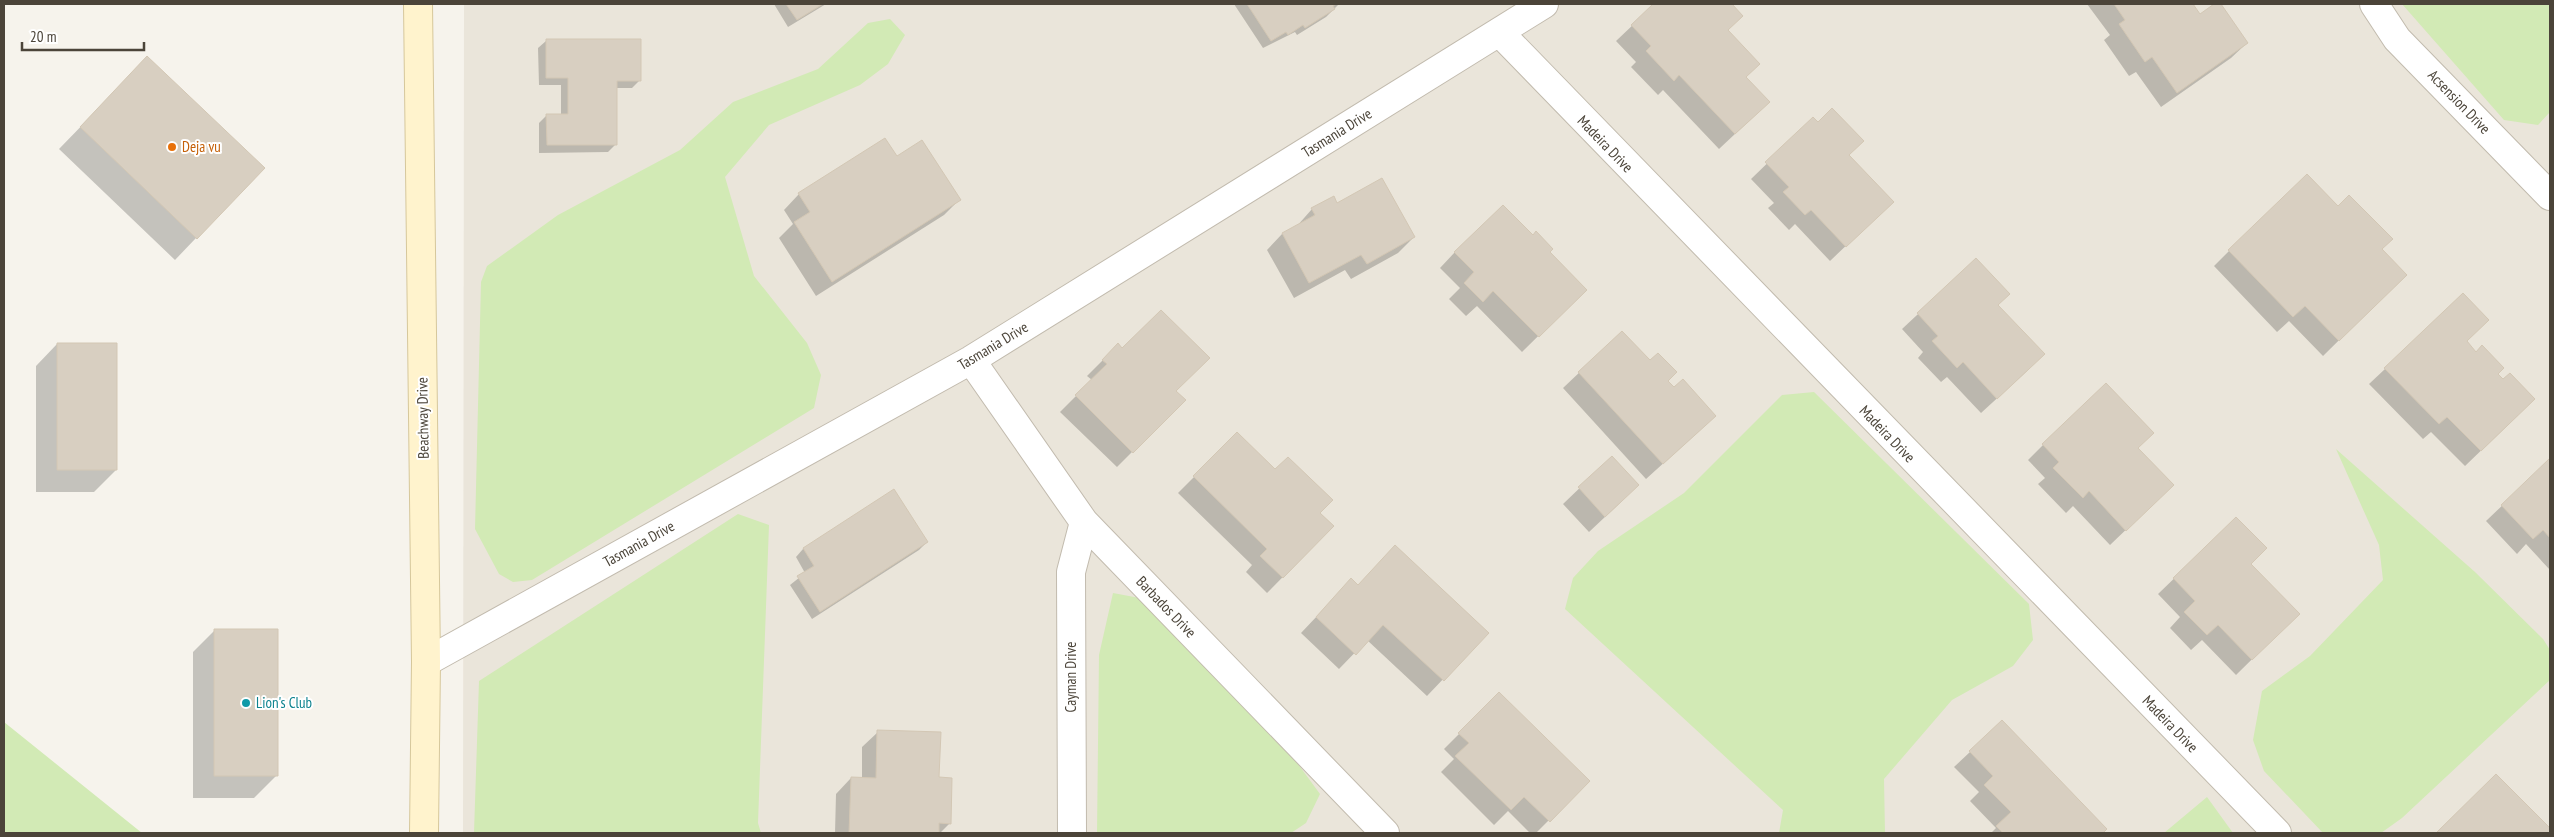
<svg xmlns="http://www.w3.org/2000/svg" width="2554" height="837" viewBox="0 0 2554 837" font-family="'PT Sans Narrow',sans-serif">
  <rect width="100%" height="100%" fill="#f6f3ec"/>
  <path fill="#eae5da" d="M464,4h2086v829h-2087z"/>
  <path fill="#d2eab5" d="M2402,4h148v108l-12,13 -34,-5z
    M890,19l15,16 -17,29 -28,21 -91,40 -44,52 29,99 53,67 14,32 -7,33 -282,172 -19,2 -14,-8 -24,-45 6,-247 6,-16 71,-51 122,-65 53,-48 85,-33 50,-46z
    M1814,392l215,212 4,36 -20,26 -61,34 -68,79 1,54h-106l4,-23 -218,-201 8,-31 25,-27 86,-58 98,-98z
    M2336,449l139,123 68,67 7,11v30l-148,138 -21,15h-58l-59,-62 -11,-31 9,-49 48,-35 73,-76 -4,-35z
    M738,514l31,11 -11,298 3,10h-287l5,-152z
    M1113,593l69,13 138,188 -14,29 -15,10h-194l2,-178z
    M4,722l138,111h-138z
    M2207,797l26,36h-69z"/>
  <path fill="#0003" d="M774,4h52l-38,23z
    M1234,4h105l-13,13 -29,18 -2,-3 -32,16z
    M1655,4h75l11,12 -15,14 19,47 8,40 -34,32 -56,-59 -5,5 -27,-28 5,-5 -20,-21z
    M2087,4h104l9,11 16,-11h4l27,39 -16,15 -70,49 -25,-35 -7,4 -25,-36 6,-5z
    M546,41l94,39 -8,8h-17l1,56 -8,8 -69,1v-30l8,-8h14v-30h-22l-1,-37z
    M126,80l70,158 -21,22 -116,-111z
    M1813,119l34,36 29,62 -46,44 -35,-37 -6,6 -21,-22 6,-5 -23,-24z
    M896,158l63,42 -15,15 -128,81 -37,-58 14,-14 -9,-14 15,-16z
    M1312,209l102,28 -16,16 -47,26 -6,-9 -51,28 -27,-48 15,-16 15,-8z
    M1532,236l53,54 -63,62 -45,-46 -11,10 -17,-17 11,-11 -20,-20 15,-16z
    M2381,250l24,25 -82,81 -34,-35 -12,11 -63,-66 15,-15z
    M1976,260l52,110 -47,43 -34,-36 -6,5 -23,-24 5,-6 -21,-23z
    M1622,332l52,57 25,42 -53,48 -83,-91z
    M2465,342l31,32 22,41 -53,51 -34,-34 -8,7 -54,-55 16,-15z
    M57,344l59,126 -22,22h-58v-126z
    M1118,345l66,55 -67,67 -57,-55 32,-32 -5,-4z
    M1237,434l96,92 -66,67 -21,-21 6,-7 -74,-72z
    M2043,445l94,4 20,51 -47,45 -37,-39 -7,7 -28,-29 7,-6 -17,-18z
    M1611,458l11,43 -33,31 -26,-28z
    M2550,460v110l-24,-26 -9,10 -31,-33z
    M893,491l34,51 -8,8 -107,69 -22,-34 15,-12 -9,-16 7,-8z
    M2236,519l13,45 49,50 -62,61 -34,-35 -11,10 -21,-22 10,-11 -22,-23z
    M1336,596l151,37 -60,63 -60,-56 -28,29 -38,-36z
    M215,630l61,146 -22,22h-61v-146z
    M1499,694l89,87 -52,52h-6l-22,-22 -14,14 -53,-53 13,-13 -10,-10z
    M878,732l60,46 12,45 -10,10h-105l1,-39 15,-16 11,1v-32z
    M1970,752l135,77 -4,4h-110l5,-5 -26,-27 9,-9 -25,-25z
    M2496,776l54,54v3h-112z"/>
  <path fill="#d8cfc1" stroke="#d3c7b4" d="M786,4h37l-26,16z
    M1247,4h89l-3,2 2,3 -30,19 -2,-3 -15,10 -2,-3 -15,9z
    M1653,4h79l11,12 -15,14 32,34 -14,13 24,25 -35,32 -56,-59 -5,6 -28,-30 5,-5 -20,-21z
    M2114,4h79l7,10 14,-10h7l27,39 -71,50 -25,-36 -7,5 -26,-38 6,-4z
    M546,39h95v42h-24v64h-70l-1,-31h22v-36h-22z
    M147,56l118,112 -68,71 -117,-112z
    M1832,108l32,33 -15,14 45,47 -48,45 -35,-37 -6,5 -22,-23 6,-5 -24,-25 48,-45 5,5z
    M885,138l12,18 25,-16 39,60 -129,82 -38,-60 16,-10 -12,-19z
    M2307,174l31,32 11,-11 44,44 -11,10 25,26 -68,66 -34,-35 -12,11 -65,-67z
    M1382,178l33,59 -48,27 -6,-9 -52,28 -27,-50 33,-18 -4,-7 23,-12 3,7z
    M1503,205l30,30 3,-4 17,18 -3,3 37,38 -48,47 -46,-46 -10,11 -19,-19 10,-11 -20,-20z
    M1976,258l34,36 -12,11 47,49 -48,45 -34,-37 -6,6 -25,-27 6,-5 -21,-23z
    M2463,293l26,27 -22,21 9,11 6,-7 22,23 -6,6 5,5 7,-6 25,26 -54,52 -34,-34 -8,7 -55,-56z
    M1161,310l49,48 -34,33 10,9 -53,53 -58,-58 32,-31 -5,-4 16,-17 4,5z
    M1622,331l28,29 8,-7 19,19 -9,9 6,6 9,-8 33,37 -53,48 -85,-92z
    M57,343h60v127h-60z
    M2106,383l48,50 -16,15 36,37 -48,46 -37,-40 -6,7 -30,-30 6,-6 -17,-18z
    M1237,432l38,37 13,-12 45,43 -13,13 14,13 -51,52 -23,-22 7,-7 -74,-73z
    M1612,456l27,29 -34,32 -27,-30z
    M2550,458v80l-7,-8 -10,9 -32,-34z
    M894,489l34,53 -108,70 -23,-36 17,-10 -11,-18z
    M2236,517l31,31 -16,16 49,50 -48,46 -34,-35 -11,10 -23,-23 11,-11 -22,-23z
    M1395,545l94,88 -45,48 -61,-56 -27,30 -40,-38 35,-39 7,7z
    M214,629h64v147h-64z
    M1499,692l91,89 -40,41 -26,-25 -13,13 -56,-54 14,-13 -11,-10z
    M2002,720l105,109 -4,4h-100l-7,-7 15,-14 -27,-27 9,-9 -24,-25z
    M877,730l64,2 -2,45 13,1 -1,46 -12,-1v10h-90l2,-56 25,1z
    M2496,774l54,54v5h-114z"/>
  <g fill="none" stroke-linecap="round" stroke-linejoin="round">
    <g stroke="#c2bbae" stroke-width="30">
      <path id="street" d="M2374,4l23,35 153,157
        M1500,33l777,800
        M971,360l113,162 301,311
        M426,662l545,-302 573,-356
        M1072,833l-1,-261 13,-50"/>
    </g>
    <g stroke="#d6c79b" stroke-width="30">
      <path id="secondary" d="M418,4l8,658 -2,171"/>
    </g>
    <use href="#street" stroke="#fff" stroke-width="28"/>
    <use href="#secondary" stroke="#fff3cd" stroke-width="28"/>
  </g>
  <circle fill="#e8710a" stroke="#fff" stroke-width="2" cx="172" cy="147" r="5"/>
  <circle fill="#0f9aa8" stroke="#fff" stroke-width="2" cx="246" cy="703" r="5"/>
  <g text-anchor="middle" stroke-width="4" stroke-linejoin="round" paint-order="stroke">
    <g font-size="15" fill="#4b4439" stroke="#fff">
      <text transform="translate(2459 102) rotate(46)" y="5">Acsension Drive</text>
      <text transform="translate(1337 133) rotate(-32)" y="5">Tasmania Drive</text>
      <text transform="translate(1605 144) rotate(46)" y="5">Madeira Drive</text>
      <text transform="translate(993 346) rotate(-31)" y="5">Tasmania Drive</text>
      <text transform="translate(423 418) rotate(-91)" y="5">Beachway Drive</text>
      <text transform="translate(1887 434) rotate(46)" y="5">Madeira Drive</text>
      <text transform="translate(639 544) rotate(-29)" y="5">Tasmania Drive</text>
      <text transform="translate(1166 607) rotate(46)" y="5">Barbados Drive</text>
      <text transform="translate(1071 677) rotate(-90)" y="5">Cayman Drive</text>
      <text transform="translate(2170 724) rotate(46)" y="5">Madeira Drive</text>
    </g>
    <g font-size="15" fill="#c56008" stroke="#fff" text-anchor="start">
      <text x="182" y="152">Deja vu</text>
    </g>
    <g font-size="15" fill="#0d838f" stroke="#fff" text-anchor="start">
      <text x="256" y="708">Lion's Club</text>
    </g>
  </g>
  <rect width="2554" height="837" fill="none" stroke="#4b4439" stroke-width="10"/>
  <path d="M22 42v8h122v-8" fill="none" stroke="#4b4439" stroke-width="2.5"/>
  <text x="30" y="42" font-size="15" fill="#4b4439" stroke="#ffffff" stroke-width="4" paint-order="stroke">20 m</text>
</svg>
